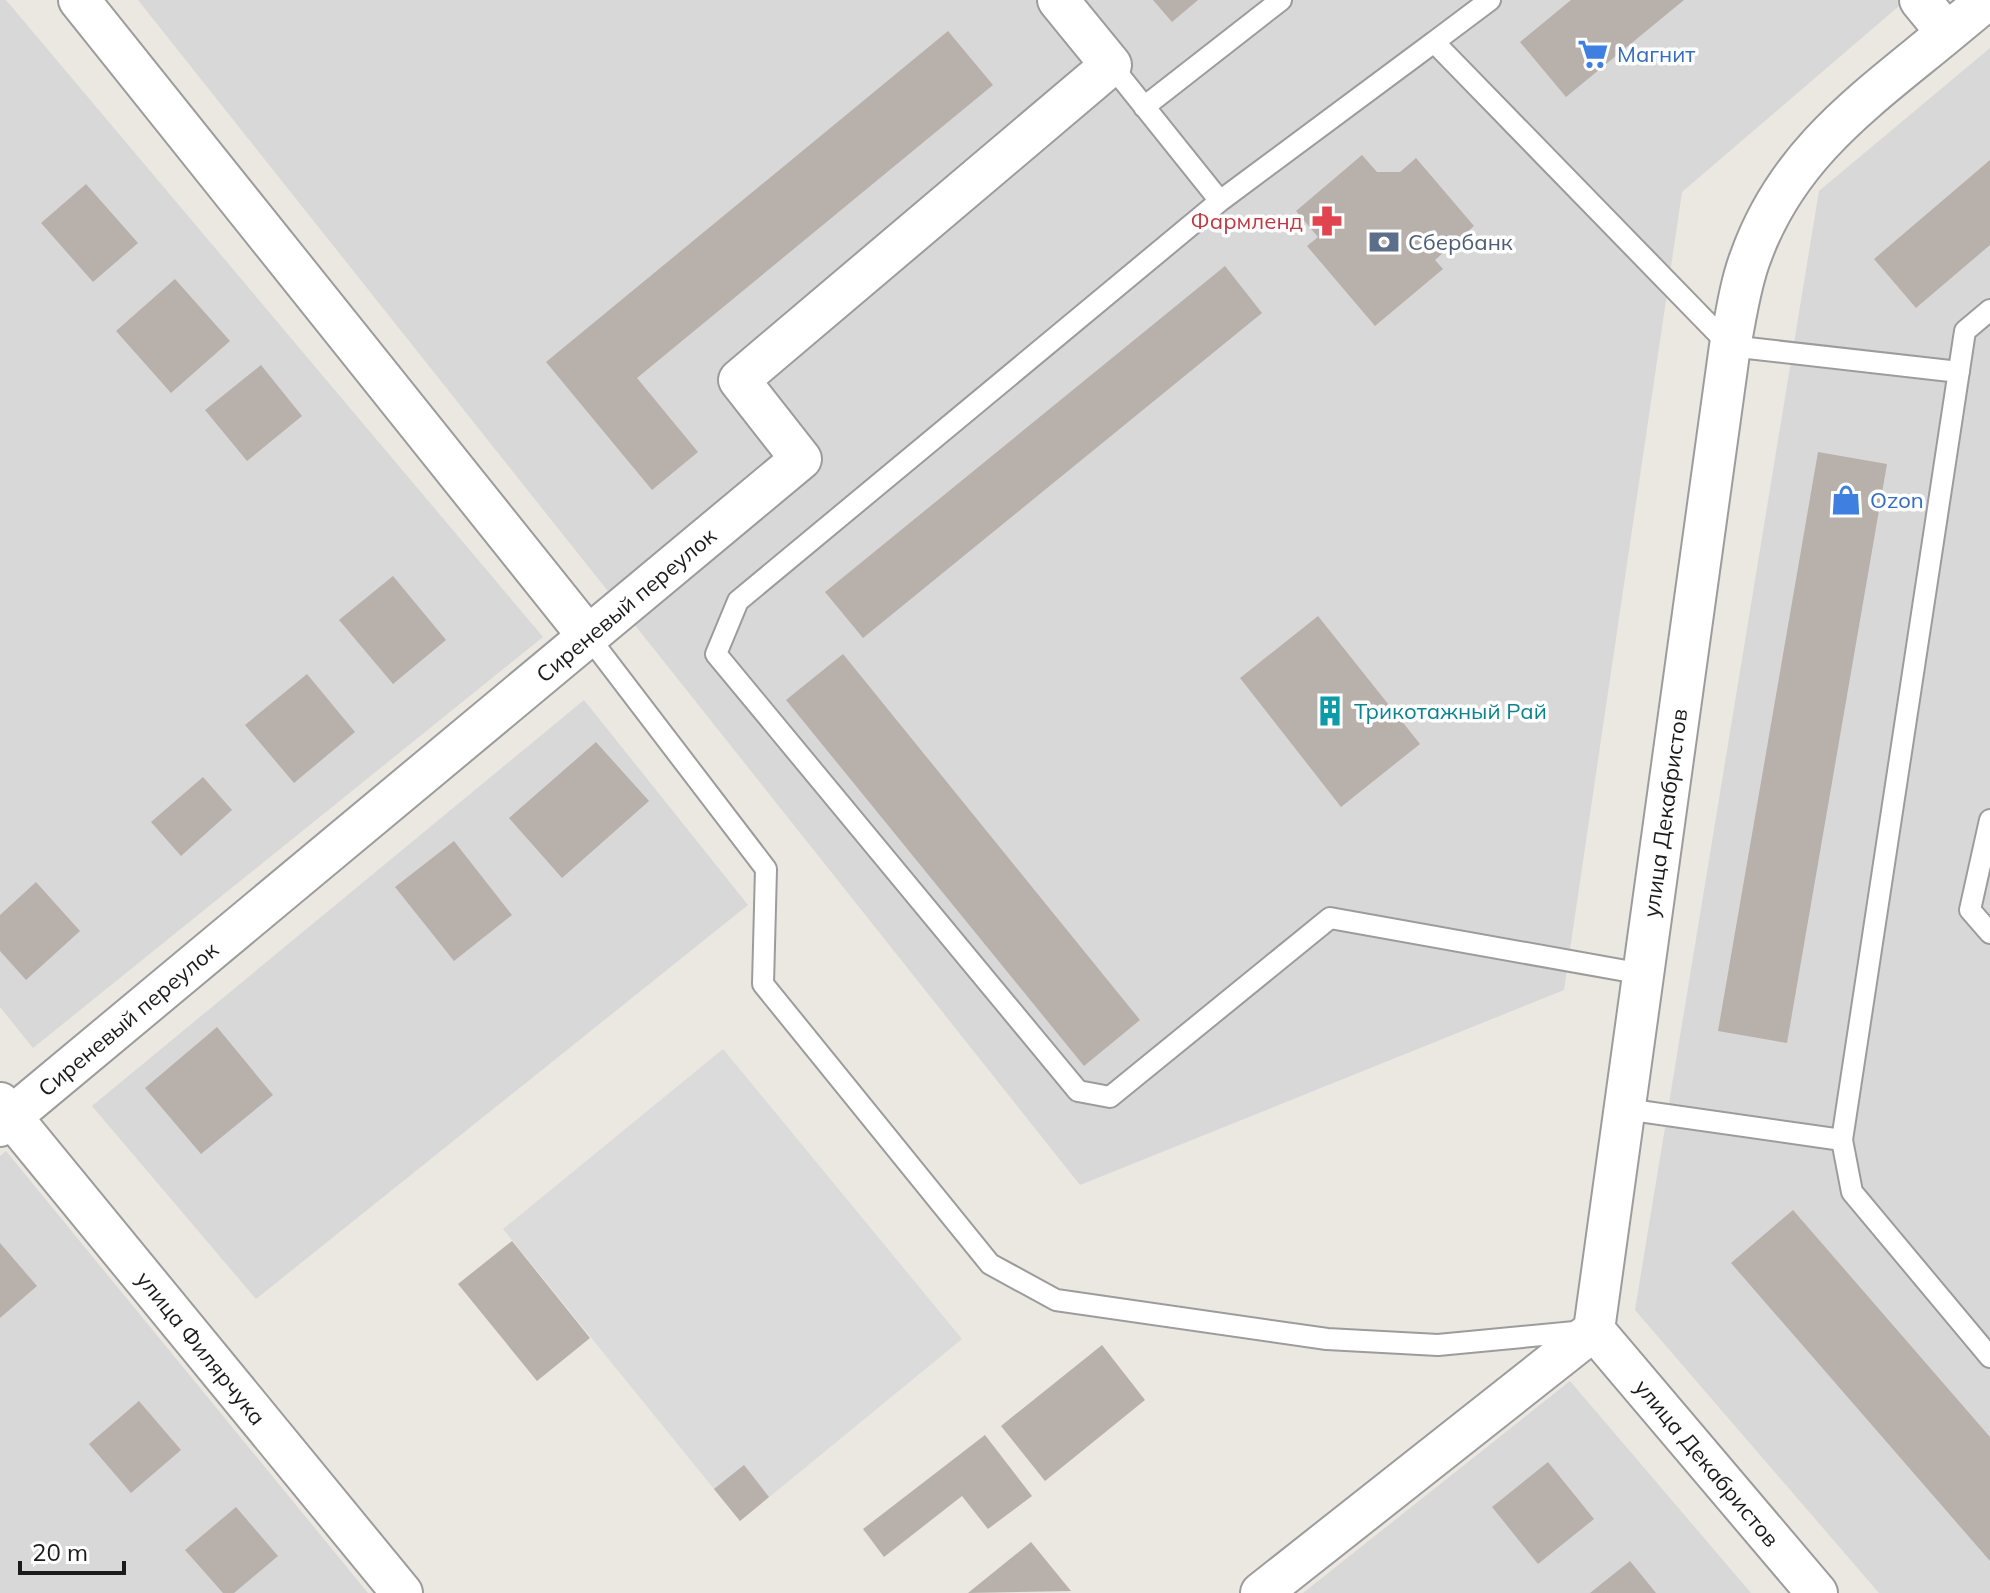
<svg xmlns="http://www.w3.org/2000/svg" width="1990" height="1593" viewBox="0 0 1990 1593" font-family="Mulish,sans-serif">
  <rect width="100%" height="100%" fill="#ebe7e1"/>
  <path fill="#d9d8d8" d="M0,0h6l537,637 -510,411 -33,-41z
    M138,0h1768l-224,192 -118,798 -484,195z
    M1990,48v1545h-111l-244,-283 184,-1119z
    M584,700l164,205 -492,394 -164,-193z
    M6,1151l362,442h-368v-437z
    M1570,1381l181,212h-448z"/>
  <path fill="#dbdbdb" d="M723,1049l239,290 -222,182 -237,-292z"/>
  <path fill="#b8b0ab" d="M1153,0h45l-26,22z
    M1571,0h113l-118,97 -46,-55z
    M948,31l45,54 -356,293 61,74 -46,38 -106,-128z
    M1362,155l15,17h23l16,-14 58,68 -39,34 8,9 -68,57 -68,-80 11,-9 -22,-26z
    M1990,160v85l-74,63 -42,-49z
    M86,184l52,59 -45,39 -52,-59z
    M1225,266l37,47 -399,325 -38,-46z
    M175,279l55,62 -59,52 -55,-62z
    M261,365l41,51 -55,45 -42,-51z
    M1818,452l69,12 -100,579 -69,-12z
    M393,576l53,64 -53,44 -54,-64z
    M1318,616l102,128 -79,63 -101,-129z
    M843,654l297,366 -56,46 -298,-366z
    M307,674l48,58 -61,51 -49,-58z
    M596,742l53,59 -87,77 -53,-60z
    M203,777l29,33 -51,46 -30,-34z
    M454,841l58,74 -58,46 -59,-74z
    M36,882l44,49 -54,49 -26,-29v-36z
    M217,1027l56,68 -72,59 -56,-66z
    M1793,1210l197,227v124l-259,-298z
    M512,1241l78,97 -53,43 -79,-97z
    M0,1243l37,43 -37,32z
    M1102,1345l43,55 -100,81 -44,-55z
    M139,1401l42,49 -50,43 -42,-49z
    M985,1435l47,61 -44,33 -26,-33 -78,61 -21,-28z
    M1548,1462l46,57 -56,45 -46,-57z
    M744,1465l25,32 -29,24 -26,-32z
    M236,1507l42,49 -44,37h-11l-38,-43z
    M1031,1542l40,49 -103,2z
    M1630,1561l26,32h-66z"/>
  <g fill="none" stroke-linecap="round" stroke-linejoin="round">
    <g stroke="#9c9c9c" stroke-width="24">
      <path id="lane" d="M1434,42l56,-42
        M1111,65l109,136 214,-159 296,304 229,26
        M1144,107l137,-107
        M1220,201l-482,400 -22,53 362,437 32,6 220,-179 313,56
        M588,636l178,233 -3,115 227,280 66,36 271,39 111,6 147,-14
        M1990,820l-20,90 20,23
        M1625,1109l217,31 123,-809 25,-21
        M1842,1140l10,52 138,165"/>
    </g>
    <g stroke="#9c9c9c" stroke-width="44">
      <path id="street" d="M79,0l509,636
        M1947,33l40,-33
        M0,1103l402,490
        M0,1126l801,-667 -62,-79 372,-315 -53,-65
        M1261,1593l333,-263
        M1817,1593l-223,-263 136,-984c6,-29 10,-62 21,-90 37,-103 115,-156 196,-223l-27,-33"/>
    </g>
    <use href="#lane" stroke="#fff" stroke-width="20"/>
    <use href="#street" stroke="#fff" stroke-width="40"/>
  </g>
  <defs>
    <g id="supermarket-bare" transform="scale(2.4)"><path d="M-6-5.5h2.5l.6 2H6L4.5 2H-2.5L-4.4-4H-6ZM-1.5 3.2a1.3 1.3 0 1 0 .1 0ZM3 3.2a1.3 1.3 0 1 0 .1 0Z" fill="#3f7fe0" stroke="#fff" stroke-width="2.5" paint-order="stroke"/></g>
    <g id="pharmacy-bare" transform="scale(2.4)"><path d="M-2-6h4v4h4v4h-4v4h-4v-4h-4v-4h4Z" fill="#e0444e" stroke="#fff" stroke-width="2.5" paint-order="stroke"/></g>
    <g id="bank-bare" transform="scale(2.4)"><path d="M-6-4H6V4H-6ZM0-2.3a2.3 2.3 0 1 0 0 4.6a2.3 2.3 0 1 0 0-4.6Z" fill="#5c6f8a" stroke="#fff" stroke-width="2.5" paint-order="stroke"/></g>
    <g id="shop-bare" transform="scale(2.4)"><path d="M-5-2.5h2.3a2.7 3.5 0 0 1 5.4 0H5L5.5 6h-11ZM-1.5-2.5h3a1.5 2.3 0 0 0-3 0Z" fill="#3f7fe0" stroke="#fff" stroke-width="2.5" paint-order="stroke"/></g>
    <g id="building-bare" transform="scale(2.4)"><path d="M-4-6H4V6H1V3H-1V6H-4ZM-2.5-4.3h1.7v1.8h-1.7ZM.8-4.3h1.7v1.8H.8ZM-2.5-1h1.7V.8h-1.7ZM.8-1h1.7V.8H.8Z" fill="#0f9aa8" stroke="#fff" stroke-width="2.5" paint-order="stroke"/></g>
  </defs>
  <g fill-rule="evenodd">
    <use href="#supermarket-bare" x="1593" y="54"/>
    <use href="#pharmacy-bare" x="1327" y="221"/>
    <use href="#bank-bare" x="1384" y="242"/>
    <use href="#shop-bare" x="1846" y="500"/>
    <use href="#building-bare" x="1330" y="711"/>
  </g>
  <g text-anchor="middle" stroke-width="7" stroke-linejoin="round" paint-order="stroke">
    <g font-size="22" fill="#366cbe" stroke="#fff" text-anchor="start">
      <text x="1617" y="62">Магнит</text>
      <text x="1870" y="508">Ozon</text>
    </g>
    <g font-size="22" fill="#be3a42" stroke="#fff" text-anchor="end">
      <text x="1303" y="229">Фармленд</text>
    </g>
    <g font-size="22" fill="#4e5e75" stroke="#fff" text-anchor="start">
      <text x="1408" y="250">Сбербанк</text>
    </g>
    <g font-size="22" fill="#1b1b1b" stroke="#fff">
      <text transform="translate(626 605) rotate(-40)" y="8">Сиреневый переулок</text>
      <text transform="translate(1665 813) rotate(-82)" y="8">улица Декабристов</text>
      <text transform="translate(128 1019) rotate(-40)" y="8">Сиреневый переулок</text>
      <text transform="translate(201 1348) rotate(51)" y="8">улица Филярчука</text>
      <text transform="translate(1707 1463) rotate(50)" y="8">улица Декабристов</text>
    </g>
    <g font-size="22" fill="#0d838f" stroke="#fff" text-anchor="start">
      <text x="1354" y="719">Трикотажный Рай</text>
    </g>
  </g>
  <path d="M20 1561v12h104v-12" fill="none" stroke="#1b1b1b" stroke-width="4"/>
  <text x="32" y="1561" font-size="24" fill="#1b1b1b" stroke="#ffffff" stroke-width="6" paint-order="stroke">20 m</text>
</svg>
